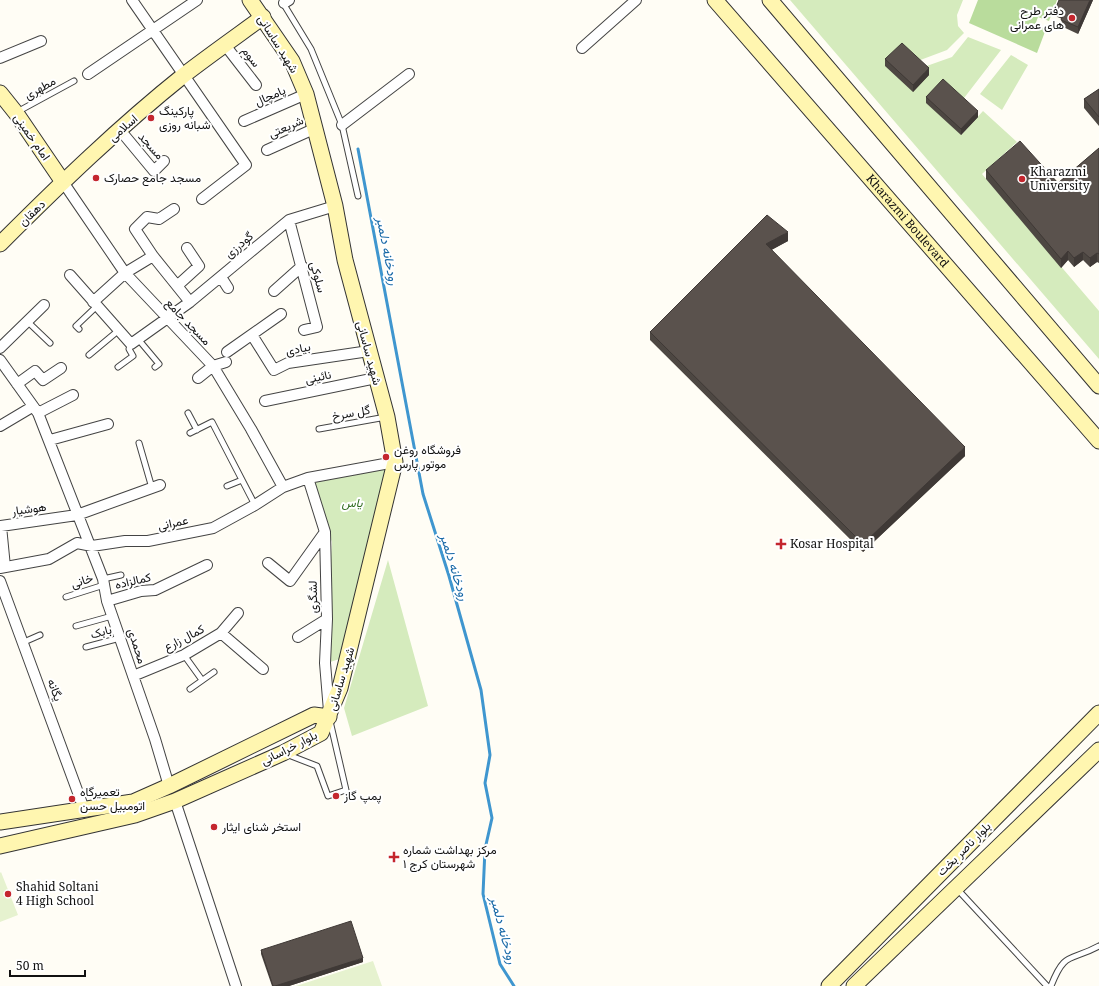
<svg xmlns="http://www.w3.org/2000/svg" width="1099" height="986" viewBox="0 0 1099 986" font-family="'Noto Serif',Vazirmatn,serif">
  <rect width="100%" height="100%" fill="#fffdf5"/>
  <path fill="#d5ebbd" d="M790,0h173l-6,15 1,11 6,7 -17,17 -32,12 6,6 31,-11 16,-20 33,13 -40,52v33l22,-24 34,31 -35,32 117,137v48z
    M1011,55l17,10 -26,45 -22,-16z
    M395,462l-46,194 -19,6 -5,1 7,-121 -24,-64z
    M388,560l40,146 -76,30 -8,-28z"/>
  <path fill="#b9dc9c" d="M978,0h79l-8,21 -11,-4 -3,8 11,4 -9,24 -68,-30z"/>
  <path fill="#e6f2cf" d="M1,872l17,43 -18,7v-49z
    M373,961l9,25h-86z"/>
  <g fill="none" stroke-linecap="round" stroke-linejoin="round">
    <path stroke="#3f96cf" stroke-width="3" d="M358,149l65,345 26,82 32,114 9,65 -5,28 7,35 -7,31 -2,45 17,70 14,22"/>
    <g stroke="#444" stroke-width="7">
      <path id="lane" d="M283,3l28,46 31,76 16,71
        M17,112l57,-31
        M28,322l22,21
        M79,329l-3,-3 21,-20
        M138,339l21,25 -4,3
        M89,355l30,-25
        M118,367l15,-11 -4,-7 2,-5
        M188,413l9,17
        M319,429l67,-12
        M190,433l22,-11 43,83
        M139,443l13,45
        M227,486l15,-6
        M103,579l18,-4
        M66,597l38,-12
        M76,626l36,-10
        M24,642l16,-7
        M86,647l34,-9
        M184,655l18,25
        M190,689l24,-17
        M286,754l31,12 11,30 18,-6 -16,-69
        M959,891l88,95
        M1051,986c14,-36 19,-24 48,-40"/>
    </g>
    <g stroke="#444" stroke-width="12">
      <path id="street" d="M132,0l114,165 -44,34
        M284,3l5,-3
        M225,45l31,40
        M582,48l54,-48
        M0,58l41,-17
        M88,74l109,-74
        M244,121l62,-27
        M342,125l67,-51
        M120,130l34,41 10,-10
        M267,150l49,-22
        M63,182l62,91 88,93 38,63 32,58
        M289,220l28,107 -13,3
        M153,256l-18,-27 12,-12 12,2 15,-10
        M70,275l61,69 59,-42 99,-82 46,-14
        M221,277l7,11
        M177,286l22,-20 -12,-18
        M274,291l28,-25
        M93,302l32,-29 28,-17 37,46
        M252,335l22,35 14,-7 81,-12
        M0,348l44,-43
        M227,352l54,-38
        M0,360l38,53 65,166 4,22 48,138 14,47
        M198,378l15,-12 13,-4
        M17,384l18,-13 8,9 18,-12
        M265,401l111,-23
        M38,413l35,-18
        M0,426l32,-19
        M50,440l58,-16
        M308,478l17,54 2,87 -2,44 4,48
        M268,563l22,18 35,-49
        M5,567l-4,-41 76,-11 83,-30
        M0,568l49,-9 28,-16 15,3 33,-5h23l65,-13 42,-23 28,-18 25,-9 87,-16
        M0,581l84,228
        M107,601l34,-10 14,-1 52,-25
        M221,633l42,36
        M298,637l29,-18
        M133,676l51,-21 37,-22 17,-20
        M175,801l61,185"/>
    </g>
    <g stroke="#333" stroke-width="17">
      <g id="secondary">
        <path id="s1" d="M715,0l384,441"/>
        <path d="M770,0l329,386"/>
        <path d="M0,93l16,20 47,69"/>
        <path d="M0,244c59,-59 119,-117 184,-169 26,-20 53,-39 79,-58"/>
        <path d="M0,822l133,-20 36,-16 145,-71 15,2"/>
        <path d="M0,846l135,-31 40,-14 108,-48 38,-20 19,-45 55,-226 -8,-45 -42,-157 -10,-54 -29,-112 -14,-33 -42,-61"/>
        <path d="M829,986l270,-273"/>
        <path d="M854,986l245,-236"/>
      </g>
    </g>
    <use href="#lane" stroke="#fff" stroke-width="5"/>
    <use href="#street" stroke="#fff" stroke-width="10"/>
    <use href="#secondary" stroke="#fff6b0" stroke-width="15"/>
  </g>
  <path fill="#4d4742" d="M1093,0l-15,34 -17,-8 1,-7 -7,-3v-6z
    M885,59l44,16 -16,17 -28,-26z
    M1099,89v37l-15,-18v-9z
    M926,97l52,20 -17,18 -35,-32z
    M1099,148v115l-2,-1 -7,5 -7,-7 -9,7 -6,-7 -7,8 -75,-89v-9l72,13z
    M767,215l21,26 -17,9 194,206 -102,96 -213,-212v-8z
    M261,950l102,12 -74,24h-17l-11,-32z"/>
  <path fill="#3f3936" d="M1090,0h3l-15,34v-7z
    M929,68v7l-16,17v-7z
    M978,111v6l-17,18v-6z
    M788,232v9l-22,12v-9z
    M1068,251v9l-7,8v-9z
    M1083,252v8l-9,7v-9z
    M1097,253v9l-7,5v-9z
    M965,447v9l-102,96v-8z
    M363,958v4l-74,24h-14z"/>
  <path fill="#5a524d" stroke="#3f3936" d="M1059,0h31l-12,27 -17,-7 3,-7 -9,-3z
    M902,43l27,25 -16,17 -28,-26z
    M943,79l35,32 -17,18 -35,-32z
    M1099,89v28l-15,-18z
    M1020,141l38,42 41,-35v106l-2,-1 -7,5 -7,-6 -9,6 -6,-7 -7,8 -75,-89z
    M767,215l21,17 -22,12 199,203 -102,97 -213,-212z
    M351,921l12,37 -88,28h-2l-12,-36z"/>
  <g fill="#c4262e" stroke="#fff" stroke-width="1.5">
    <circle cx="1072" cy="18" r="4"/>
    <circle cx="151" cy="118" r="4"/>
    <circle cx="96" cy="178" r="4"/>
    <circle cx="1022" cy="179" r="4"/>
    <circle cx="386" cy="457" r="4"/>
    <path d="M779 538h4v4h4v4h-4v4h-4v-4h-4v-4h4z"/>
    <circle cx="336" cy="796" r="4"/>
    <circle cx="72" cy="799" r="4"/>
    <circle cx="214" cy="827" r="4"/>
    <path d="M392 851h4v4h4v4h-4v4h-4v-4h-4v-4h4z"/>
    <circle cx="8" cy="894" r="4"/>
  </g>
  <g text-anchor="middle" stroke-width="4" stroke-linejoin="round" paint-order="stroke">
    <g font-size="12" fill="#111" stroke="#fff" text-anchor="start">
      <text x="1064" y="15" text-anchor="end">دفتر طرح<tspan x="1064" dy="14">های عمرانی</tspan></text>
      <text x="159" y="115">پارکینگ<tspan x="159" dy="14">شبانه روزی</tspan></text>
      <text x="1030" y="176">Kharazmi<tspan x="1030" dy="14">University</tspan></text>
      <text x="104" y="182">مسجد جامع حصارک</text>
      <text x="394" y="454">فروشگاه روغن<tspan x="394" dy="14">موتور پارس</tspan></text>
      <text x="790" y="548">Kosar Hospital</text>
      <text x="80" y="796">تعمیرگاه<tspan x="80" dy="14">اتومبیل حسن</tspan></text>
      <text x="344" y="800">پمپ گاز</text>
      <text x="222" y="831">استخر شنای ایثار</text>
      <text x="403" y="854">مرکز بهداشت شماره<tspan x="403" dy="14">۱ شهرستان کرج</tspan></text>
      <text x="16" y="891">Shahid Soltani<tspan x="16" dy="14">4 High School</tspan></text>
    </g>
    <g font-size="12" fill="#111" stroke="#fff">
      <text transform="translate(278 44) rotate(58)" y="4">شهید ساسانی</text>
      <text transform="translate(251 57) rotate(53)" y="4">سوم</text>
      <text transform="translate(40 88) rotate(-29)" y="4">مطهری</text>
      <text transform="translate(270 96) rotate(-24)" y="4">پامچال</text>
      <text transform="translate(286 127) rotate(-24)" y="4">شریعتی</text>
      <text transform="translate(123 128) rotate(-41)" y="4">اسلامی</text>
      <text transform="translate(32 137) rotate(55)" y="4">امام خمینی</text>
      <text transform="translate(151 146) rotate(48)" y="4">مسجد</text>
      <text transform="translate(32 213) rotate(-44)" y="4">دهقان</text>
      <text dy="4" stroke="none"><textPath href="#s1" startOffset="293">Kharazmi Boulevard</textPath></text>
      <text transform="translate(239 245) rotate(-40)" y="4">گودرزی</text>
      <text transform="translate(318 277) rotate(75)" y="4">سلوکی</text>
      <text transform="translate(188 322) rotate(46)" y="4">مسجد جامع</text>
      <text transform="translate(298 349) rotate(-12)" y="4">بیادی</text>
      <text transform="translate(369 353) rotate(75)" y="4">شهید ساسانی</text>
      <text transform="translate(318 377) rotate(-12)" y="4">نائینی</text>
      <text transform="translate(351 413) rotate(-10)" y="4">گل سرخ</text>
      <text transform="translate(29 509) rotate(-8)" y="4">هوشیار</text>
      <text transform="translate(173 523) rotate(-12)" y="4">عمرانی</text>
      <text transform="translate(82 581) rotate(-18)" y="4">خانی</text>
      <text transform="translate(133 581) rotate(-13)" y="4">کمالزاده</text>
      <text transform="translate(313 597) rotate(-91)" y="4">لشگری</text>
      <text transform="translate(101 632) rotate(-15)" y="4">بابک</text>
      <text transform="translate(184 638) rotate(-27)" y="4">کمال زارع</text>
      <text transform="translate(137 646) rotate(72)" y="4">محمدی</text>
      <text transform="translate(341 679) rotate(-73)" y="4">شهید ساسانی</text>
      <text transform="translate(55 690) rotate(70)" y="4">یگانه</text>
      <text transform="translate(289 748) rotate(-27)" y="4">بلوار خراسانی</text>
      <text transform="translate(964 849) rotate(-45)" y="4">بلوار ناصر بخت</text>
    </g>
    <g font-size="12" font-style="italic" fill="#2f6b1f" stroke="#fff">
      <text x="352" y="507">یاس</text>
    </g>
    <g font-size="13" font-style="italic" fill="#1768a6" stroke="#fff">
      <text transform="translate(388 251) rotate(79)" y="5">رودخانه دلمبر</text>
      <text transform="translate(455 567) rotate(73)" y="5">رودخانه دلمبر</text>
      <text transform="translate(504 930) rotate(75)" y="5">رودخانه دلمبر</text>
    </g>
  </g>
  <path d="M10 970v6h75v-6" fill="none" stroke="#111111" stroke-width="2"/>
  <text x="16" y="970" font-size="12" fill="#111111" stroke="#ffffff" stroke-width="3" paint-order="stroke">50 m</text>
</svg>
